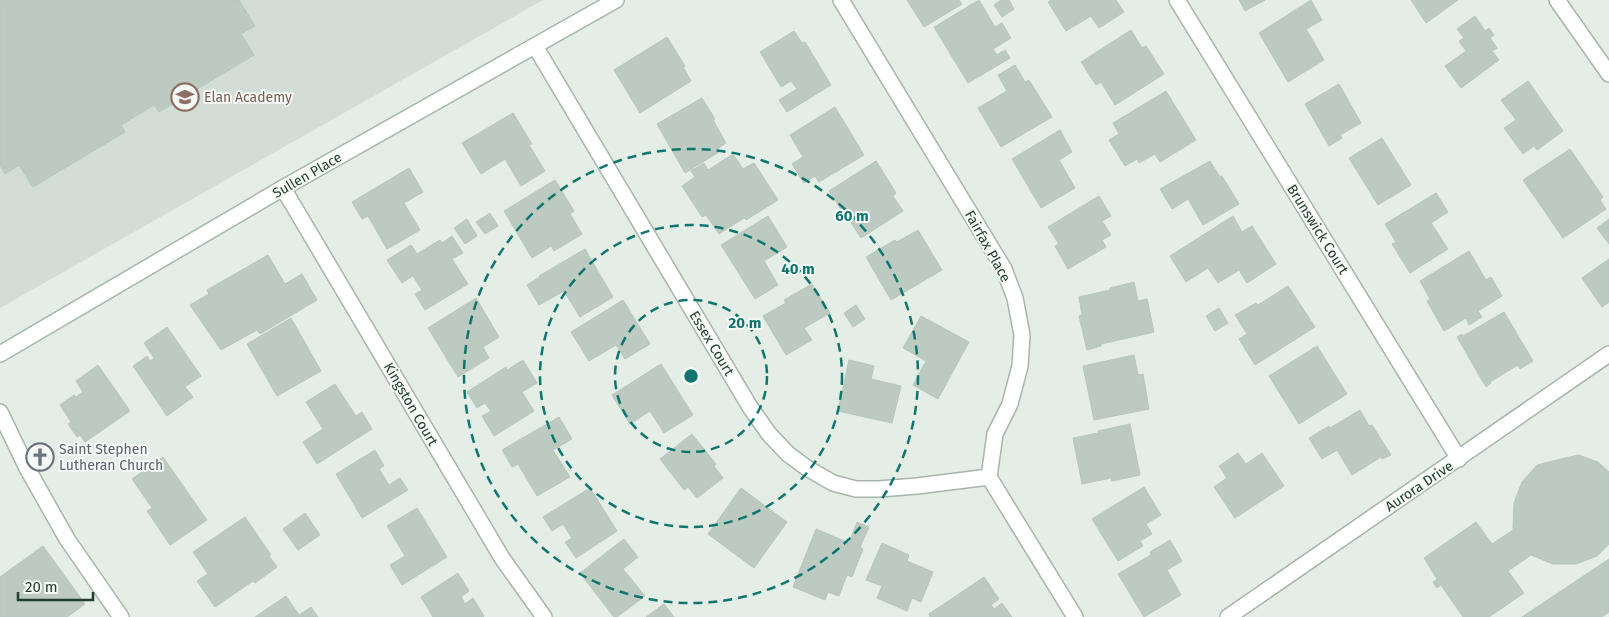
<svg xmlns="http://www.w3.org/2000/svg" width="1609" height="617" viewBox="0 0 1609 617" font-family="'Fira Sans',sans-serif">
  <rect width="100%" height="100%" fill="#e4ede6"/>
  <path fill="#d2ddd5" d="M0,0h543l-543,308z"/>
  <path fill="#bccac1" stroke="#b7c6bb" d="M0,0h239l16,26 -14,8 13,21 -95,57 -5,-7 -33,20 4,7 -92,55 -14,-22 -14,9 -5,-9z
    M907,0h52l3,4 -38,23z
    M979,0l16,27 7,-4 9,15 -18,11 4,6 8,-5 5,8 -42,25 -34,-56z
    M1001,0h8l5,9 -12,8 -8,-12z
    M1051,0h65l8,12 -25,16 -8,-12 -25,15 -18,-29z
    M1239,0h26l-20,11z
    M1311,0l11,20 -16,9 18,31 -36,22 -29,-49z
    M1411,0h47l-32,23z
    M1475,16l10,15 4,-3 5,7 -4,3 7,10 -5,3 7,9 -38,28 -16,-22 21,-15 -7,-10 5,-3 -7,-9z
    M1131,30l11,18 4,-2 18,28 -49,31 -14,-23 -5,3 -15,-23z
    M794,31l8,12 3,-1 26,43 -44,27 -8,-12 18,-11 -6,-8 -10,6 -21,-35z
    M667,37l18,29 -2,1 8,14 -51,32 -26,-43z
    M1015,65l10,17 4,-2 23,37 -51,30 -23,-39 29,-17 -9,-16z
    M1528,81l35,50 -26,19 -3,-4 -11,8 -19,-26 12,-8 -15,-20z
    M1339,84l22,39 -21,12 2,3 -13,8 -24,-42z
    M1166,91l30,49 -36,22 -5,-8 -16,9 -2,-4 -12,7 -16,-26 10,-6 -6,-11z
    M702,98l13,21 -2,1 13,23 -9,6 2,3 -34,21 -28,-49z
    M835,107l29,48 -45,27 -4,-6 -11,7 -12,-19 11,-7 -13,-22z
    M513,113l19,31 -3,1 16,26 -24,15 -16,-27 -24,15 -19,-31z
    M1060,130l12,22 -13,8 16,28 -34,20 -29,-49z
    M1382,138l29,47 -33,20 -29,-47z
    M1570,149l33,48 -3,3 6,9 -43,29 -40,-58z
    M733,154l10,15 11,-6 24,37 -32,20 -2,-2 -25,16 -13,-19 -4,2 -20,-31 13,-9 -4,-6 13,-8 4,7z
    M876,161l20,32 -3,3 10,15 -42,27 -13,-20 -1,1 -18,-28z
    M1210,161l10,16 2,-1 17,28 -36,21 -15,-26 -16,10 -12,-20z
    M409,168l14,24 -19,11 16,27 -33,19 -19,-33 -6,3 -10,-17z
    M555,180l19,31 -4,3 12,20 -28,17 -3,-5 -19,12 -28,-47z
    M1436,193l12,19 -17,11 17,26 -38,24 -18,-29 4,-2 -11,-18z
    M1099,196l12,20 -9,5 9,14 -9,5 4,7 -38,22 -13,-23 4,-2 -11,-17z
    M490,213l8,13 -13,8 -9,-12z
    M768,216l19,31 -23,14 14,24 -23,14 -34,-54z
    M1233,216l9,16 10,-6 24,38 -29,19 -8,-13 -21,13 -10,-15 -22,14 -16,-26z
    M467,219l10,17 -12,8 -11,-16z
    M1609,219v25l-12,-16z
    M918,230l24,40 -51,30 -25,-43 29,-17 2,2z
    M452,236l11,17 -11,6 16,25 -43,26 -10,-16 7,-4 -9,-14 -11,7 -15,-23 24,-15 6,9 23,-14 2,3z
    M585,249l28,48 -33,20 -16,-26 -25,14 -12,-20 13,-8 -1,-1z
    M1469,251l17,29 5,-3 11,19 -24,15 4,6 -13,8 -3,-7 -22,13 -17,-30 3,-2 -10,-18z
    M268,255l17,29 17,-10 15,26 -57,34 -3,-4 -36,20 -31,-45 19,-11 -2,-4z
    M1609,259v43l-7,5 -20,-29z
    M1134,282l4,19 9,-2 7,33 -53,12v2l-14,4 -8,-34 3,-1 -3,-18 31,-7v-2z
    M812,284l18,29 -26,15 8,12 -26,15 -23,-39 23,-13 -2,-3z
    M1288,286l27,41 -60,38 -16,-26 8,-5 -12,-19 21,-12 2,2z
    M476,298l23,39 -16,10 6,11 -31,19 -30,-49z
    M623,300l27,44 -25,15 -9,-14 -27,16 -18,-29z
    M856,305l9,14 -12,8 -9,-14z
    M1219,308l9,15 -13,8 -9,-15z
    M1504,312l29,49 -13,8 -2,-4 -28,17 1,1 -5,4 -29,-50 5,-3 1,2z
    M921,316l48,26 -31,57 -25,-14 13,-24 -23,-13z
    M291,318l30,53 -44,25 -30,-52z
    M167,327l34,49 -16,11 8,10 -26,19 -34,-50 14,-10 3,5 4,-3 -10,-15z
    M1317,346l30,48 -48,30 -30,-48z
    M1134,355l4,20 5,-1 6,35 -55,11 -11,-54z
    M523,360l14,23 -15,9 12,19 -40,25 -12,-20 9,-5 -6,-8 -8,5 -10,-16 39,-25 1,3z
    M849,360l25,6 -3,13 30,7 -9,37 -54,-12z
    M661,364l32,51 -29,18 -14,-22 -20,13 -18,-29z
    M98,365l32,46 -45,31 -5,-7 -3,2 -9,-13 3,-2 -11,-17 14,-10 2,2 7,-5 -7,-11z
    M335,384l21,32 6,-4 10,17 -55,35 -14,-22 20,-13 -17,-27z
    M1360,410l9,16 3,-1 19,30 -9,4 -1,-2 -29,18 -15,-25 -15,9 -13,-21 20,-12 1,2z
    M559,417l13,22 -19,11 17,27 -33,19 -19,-32 -6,3 -10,-17z
    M1130,424l10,51 -28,6 -1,-3 -29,6 -9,-46 25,-5v-2z
    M692,434l24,30 -2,2 9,12 -26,20 -9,-11 -4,3 -24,-31z
    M375,450l9,16 -5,3 10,16 11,-7 8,12 -46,28 -26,-44z
    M1238,453l8,11 16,-11 22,33 -49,32 -21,-31 13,-9 -8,-12z
    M1578,455l20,7 11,10v72l-12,12 -21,8h-23l-22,-9 -23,16 16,22 -35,24h-26l-22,-32 -4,3 -4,-6 4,-3 -13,-21 52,-36 16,22 21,-14 1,-27 8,-21 15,-17z
    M163,457l44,63 -37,25 -23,-34 5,-3 -20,-29z
    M1144,487l17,28 -15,9 6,10 -12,7 3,5 -25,15 -26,-42z
    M590,488l27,43 -41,27 -11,-16 7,-4 -9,-14 -11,7 -9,-14z
    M741,488l46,34 -33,46 -46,-34z
    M417,508l30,49 -45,28 -12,-20 15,-9 -18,-30z
    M305,513l15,22 -22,15 -15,-21z
    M245,517l26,38 -2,1 8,11 -22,16 -2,-2 -38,26 -18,-26 11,-7 -15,-22z
    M857,522l12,5 -9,20 3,2 -11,28 -5,-2 -8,21 -11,-4 -3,8 -32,-13 23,-58 33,14z
    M624,539l14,18 -15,12 22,27 -28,21h-3l-34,-44z
    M1170,540l12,21 -15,9 14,25 -37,22 -26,-43 33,-19 -1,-3z
    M882,543l27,12 -2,6 26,11 -12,30 -9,-4 -5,13 -30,-13 5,-12 -16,-6z
    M43,546l42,58 -18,13h-67v-40z
    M1609,559v53l-7,5h-80z
    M458,573l11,18 -8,6 4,7 8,-6 11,18 -1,1h-50l-12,-20z
    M984,577l15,22 -8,6 3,4 8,-6 10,14h-82l-1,-3z
    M286,596l13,19 12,-8 7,10h-63z
    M664,604l10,13h-28z"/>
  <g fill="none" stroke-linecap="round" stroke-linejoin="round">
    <g stroke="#a7b5ac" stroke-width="18">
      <path id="street" d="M841,0l163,269 11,29 7,37 -2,31 -10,38 -15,30 -6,43 86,140
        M1177,0l282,459
        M1557,0l52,74
        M535,46l215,361 19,27 19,20 19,14 26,15 23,6h23l38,-3 72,-9
        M283,188l219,370 42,59
        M1228,617l381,-263"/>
    </g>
    <g stroke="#a3b8ab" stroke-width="18">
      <path id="secondary" d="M0,354l283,-166 333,-188
        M0,412l27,56 40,71 54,78"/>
    </g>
    <use href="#street" stroke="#fff" stroke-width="15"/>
    <use href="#secondary" stroke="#fff" stroke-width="15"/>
  </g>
  <g fill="none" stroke="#0f766e" stroke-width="2.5" stroke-dasharray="9 6">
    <circle cx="691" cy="376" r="76"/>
    <circle cx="691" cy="376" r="151"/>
    <circle cx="691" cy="376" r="227"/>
  </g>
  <defs>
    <g id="school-ring" transform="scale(1.4375)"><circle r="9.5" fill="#f4f9f6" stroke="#8d6e63" stroke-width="1.5"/><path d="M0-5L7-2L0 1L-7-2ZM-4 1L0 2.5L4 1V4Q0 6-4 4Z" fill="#8d6e63"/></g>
    <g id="church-ring" transform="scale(1.4375)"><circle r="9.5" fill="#f4f9f6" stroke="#6b7280" stroke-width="1.5"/><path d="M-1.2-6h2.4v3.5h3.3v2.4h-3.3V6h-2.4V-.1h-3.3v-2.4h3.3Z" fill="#6b7280"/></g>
  </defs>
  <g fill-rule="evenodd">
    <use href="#school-ring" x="185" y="97"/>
    <use href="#church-ring" x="40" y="457"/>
  </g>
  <g text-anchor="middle" stroke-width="4" stroke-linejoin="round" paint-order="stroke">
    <g font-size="14" fill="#785e54" stroke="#f4f9f6" text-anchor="start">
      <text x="204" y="102">Elan Academy</text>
    </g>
    <g font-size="14" fill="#243e30" stroke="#f4f9f6">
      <text transform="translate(307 175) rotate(-30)" y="5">Sullen Place</text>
      <text transform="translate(1318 229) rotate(58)" y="5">Brunswick Court</text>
      <text transform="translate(988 246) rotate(61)" y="5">Fairfax Place</text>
      <text transform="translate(712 343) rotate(59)" y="5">Essex Court</text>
      <text transform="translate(411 404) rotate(60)" y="5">Kingston Court</text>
      <text transform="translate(1419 486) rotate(-34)" y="5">Aurora Drive</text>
    </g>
    <g font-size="14" fill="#5b616d" stroke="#f4f9f6" text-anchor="start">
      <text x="59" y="454">Saint Stephen<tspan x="59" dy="16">Lutheran Church</tspan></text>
    </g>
  </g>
  <circle cx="691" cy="376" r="8" fill="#0f766e" stroke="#f4f9f6" stroke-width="2.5"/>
  <g font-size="15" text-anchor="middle" font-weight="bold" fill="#0f766e" stroke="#f4f9f6" stroke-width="4" stroke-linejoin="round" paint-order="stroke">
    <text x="852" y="221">60 m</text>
    <text x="798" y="274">40 m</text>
    <text x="745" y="328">20 m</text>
  </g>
  <path d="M18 592v8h75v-8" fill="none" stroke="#243e30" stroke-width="2.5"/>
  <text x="25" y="592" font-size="15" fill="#243e30" stroke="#f4f9f6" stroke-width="4" paint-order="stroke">20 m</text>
</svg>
